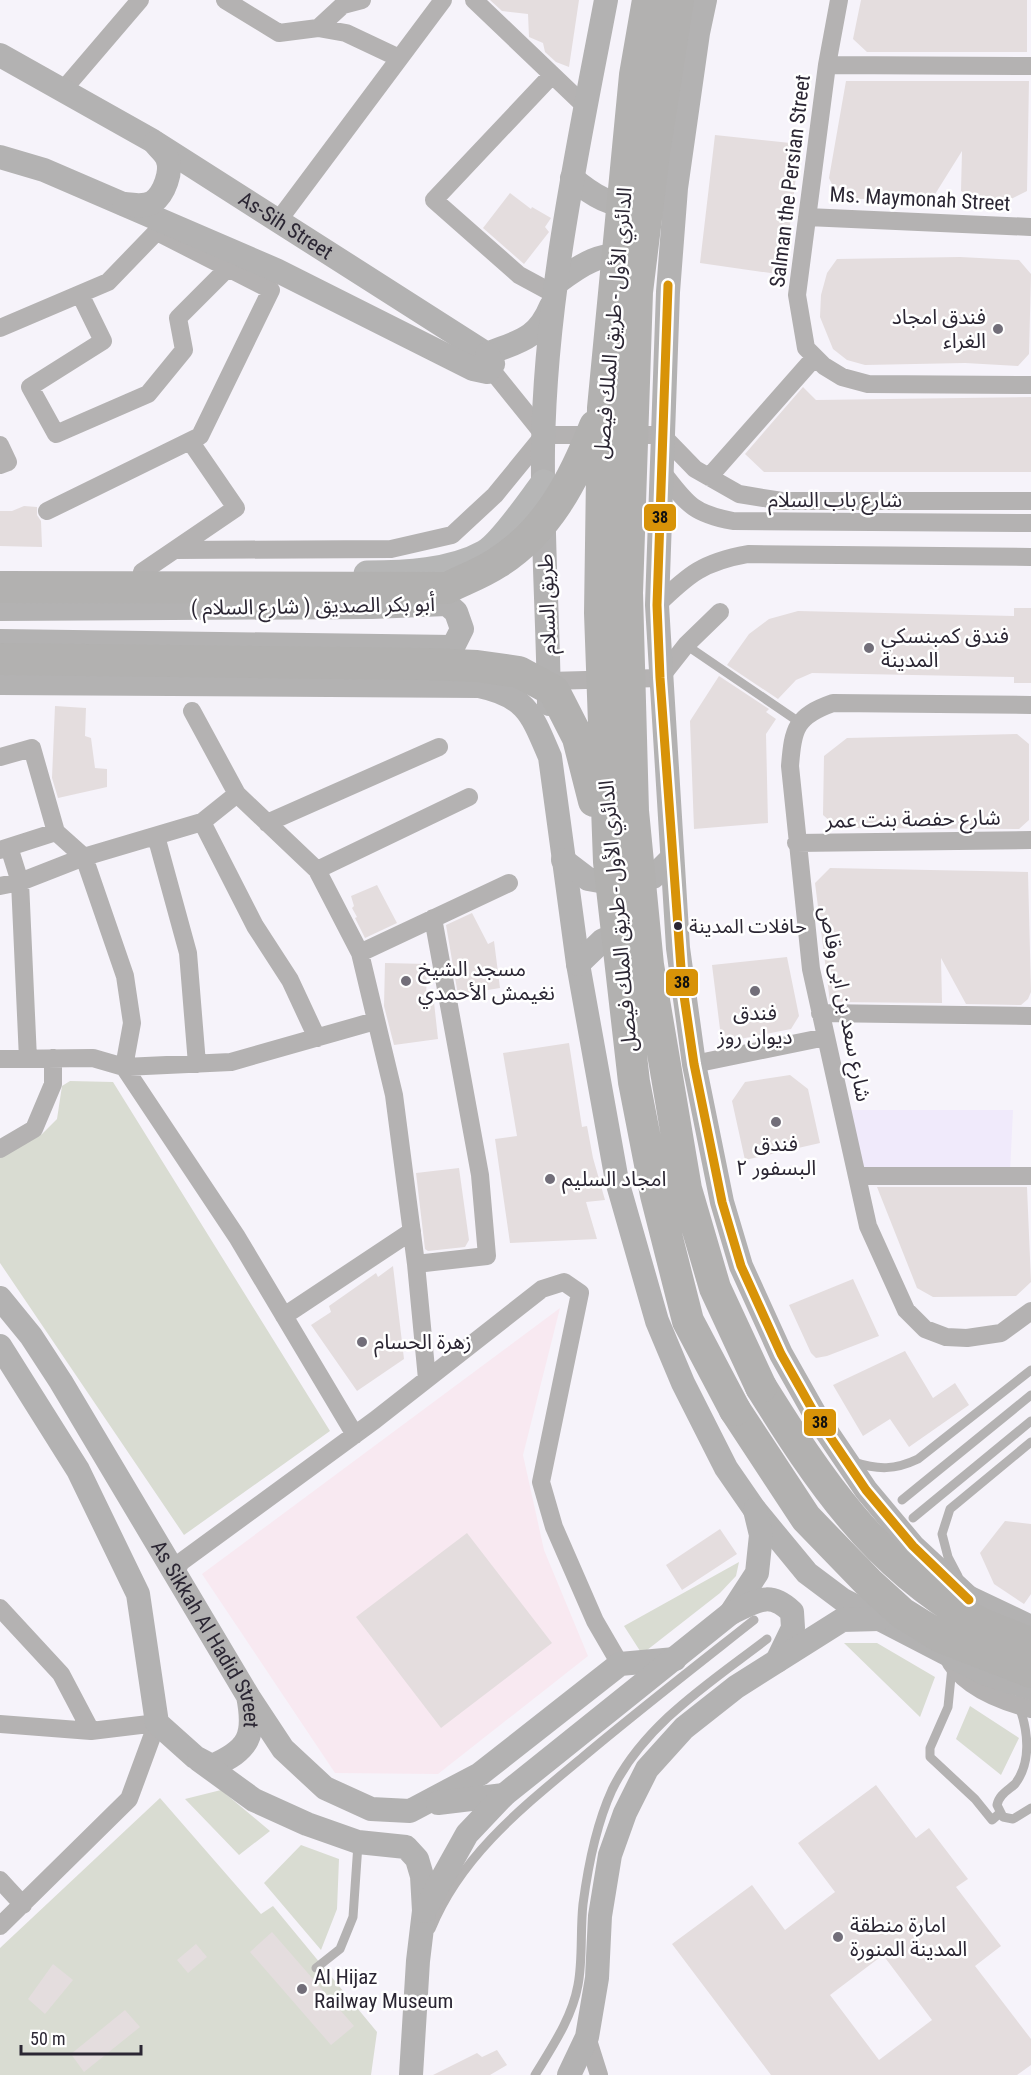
<svg xmlns="http://www.w3.org/2000/svg" width="1031" height="2075" viewBox="0 0 1031 2075" font-family="'Roboto Condensed','Noto Sans Arabic',sans-serif">
  <rect width="100%" height="100%" fill="#f6f3fa"/>
  <path fill="#f0eafb" d="M851,1110h162l-3,63h-150z"/>
  <path fill="#f8e9f1" d="M560,1308l-37,147 21,95 44,106 -150,118 -103,-1 -133,-199z"/>
  <path fill="#d9dcd2" d="M70,1081l43,1 217,349 -146,104 -184,-272v-105l42,-24 15,-15 5,-33z
    M739,1562l-3,14 -16,17 -78,61 -18,-28z
    M844,1643h33l58,34 -15,40z
    M970,1706l49,32 -18,37 -45,-36z
    M221,1790l49,41 -31,24 -54,-56z
    M160,1798l101,116 12,-8 104,126 -6,43h-371v-127z
    M301,1845l38,14 -2,50 -16,41 -57,-67z"/>
  <path fill="#e4ddde" fill-rule="evenodd" d="M490,0h89l-10,67 -13,-5 -11,-10 -2,-9 -14,-6 -1,-23 -26,-3z
    M861,0h166v52h-160l-14,-13z
    M846,81h183l-2,110 -16,8 -35,1 -15,-9 1,-40 -30,48h-93l-10,-21z
    M715,135l85,9 -16,131 -84,-12z
    M510,193l21,16 1,-2 19,11 -6,9 4,5 -25,32 -41,-36z
    M960,257l59,3 12,14 -2,80 -11,12 -53,-3 -100,2 -18,-5 -14,-11 -13,-32 1,-22 6,-22 10,-14z
    M803,387l13,13 215,-3v75h-267l-19,-18z
    M24,506l13,1v8l4,6 1,26 -42,-1v-35h12z
    M1014,608h17v75h-17v-6l-202,-4 -16,7 -18,19 -51,-34 22,-31 20,-15 29,-8 216,5z
    M719,676l50,33 -3,3 10,7 -10,15 2,89 -74,6 -4,-108z
    M55,706l31,2 -1,28 6,2 4,30 12,1v18l-49,11 -6,-20z
    M1017,734l12,10v76l-10,9 -181,-1 -15,-13 1,-59 23,-18z
    M830,868l198,4 3,120 -3,7 -7,6 -55,-1 -25,-46 1,45 -112,-1 -15,-119z
    M377,885l20,38 -32,15 -10,-20 2,-1 -5,-9 2,-2 -3,-10z
    M472,913l16,31 6,-3 6,47 -42,7 -12,-70z
    M787,957l12,59 -8,13 -61,12 -10,-12 -8,-64z
    M385,963l42,1 -1,39 8,-1 4,37 -44,6 -10,-39z
    M569,1043l13,84 5,-1 6,32 12,42 -19,2 11,37 -87,4 -15,-104 22,-3 -14,-83z
    M790,1075l18,14 12,54 -75,17 -13,-59 13,-19z
    M459,1168l10,72 -4,7 -37,4 -3,-2 -9,-76z
    M877,1187h150l4,95 -15,14 -83,1 -16,-9z
    M393,1266l11,93 -47,32 -46,-66 20,-13 -2,-6 47,-33 2,4z
    M853,1279l26,57 -52,20 -11,2 -5,-5 -22,-48z
    M905,1351l28,47 22,-15 14,22 -60,42 -19,-28 -27,17 -30,-51z
    M1005,1521l26,3v70l-7,10 -30,-20 -14,-31z
    M720,1529l17,25 -55,36 -16,-25z
    M467,1533l85,110 -111,85 -85,-111z
    M876,1785l40,53 13,-10 39,51 -12,8 45,59 -26,20 56,73v26l-14,10h-246l-99,-131 80,-59 33,45 50,-38 -37,-49zM883,1955l49,65 -53,40 -49,-65z
    M272,1932l82,94 -23,19 -81,-93z
    M196,1944l11,13 -19,16 -11,-13z
    M53,1964l20,16 -28,34 -17,-15z
    M125,2010l15,17 -56,45 -13,-18z
    M497,2050l10,15 -17,10h-57l44,-22 5,4z"/>
  <g fill="none" stroke-linecap="round" stroke-linejoin="round">
    <path stroke="#b4b2b2" stroke-width="9" d="M686,645l113,77
      M854,1462c24,8 41,8 64,-3l113,-89
      M902,1500l129,-105
      M913,1518l118,-97
      M958,1576l-10,-19 -6,-23 8,-25 81,-67
      M952,1667l-4,40 -18,41v9l45,42 17,21 8,-7
      M1019,1706c10,27 12,57 -4,78 -8,7 -16,11 -18,21l6,12 10,2 18,-11
      M431,1929c30,-74 93,-123 152,-172 56,-47 114,-92 171,-137
      M316,1968l24,-19 13,-32 5,-73
      M535,2075c17,-28 37,-57 43,-90 5,-26 2,-54 5,-81 5,-38 13,-79 29,-114 32,-66 99,-108 155,-151"/>
    <path stroke="#b4b2b2" stroke-width="18" d="M225,0l54,33 39,-5 25,-23 19,-5
      M474,0l112,107
      M839,0l-12,65 -30,230 9,53 18,18 18,11 26,7 163,1
      M318,28l28,5 53,25
      M827,65l204,1
      M552,75l-118,125 85,75 37,20
      M63,90l77,-90
      M807,217l224,10
      M278,221l165,-221
      M80,294l23,47 -73,46 26,47 92,-40 36,-44 -6,-32 63,-63
      M0,328l108,-46 57,-59
      M490,368l54,67
      M544,435h54
      M625,435h37l33,34 44,25 43,7h249
      M0,445l8,17 -8,3
      M660,469c26,33 30,44 73,52l298,2
      M709,477l106,-120
      M47,511l153,-75 71,-146 -114,-58
      M174,550l217,-1 61,-14 43,-40 49,-60
      M142,572l94,-64 -46,-67
      M657,605c32,-31 46,-43 91,-51l283,3
      M549,681l111,-3 26,-33 34,-33
      M1031,705l-198,-2c-37,13 -40,25 -43,63l21,203 57,257 38,84 19,19 21,8 21,1 34,-5 30,-22
      M192,711l45,83 80,76 43,83 34,142 22,169 11,115
      M0,757l32,-9 24,84 28,25 41,119 7,47 -8,44 107,-5 144,-41
      M202,822l53,104 35,54 27,58
      M267,823l172,-76
      M156,836l32,117 9,111
      M796,843l235,-3
      M9,847l11,35 8,177
      M0,850l56,-18
      M317,870l152,-73
      M0,886l20,-4 64,-25 118,-35 35,-28
      M360,953l149,-70
      M820,1013l211,3
      M0,1059l93,-1 31,9 113,170 118,198
      M694,1064l132,-27
      M0,1149l34,-20 19,-45v-26
      M857,1176h174
      M416,1264l71,-8 -7,-81 -47,-257
      M284,1316l128,-85
      M175,1573l6,-11 194,-142 167,-131 22,-7 16,11 -39,189 13,45 41,94 25,43
      M0,1608l61,66 30,57
      M947,1655c13,31 53,46 84,54
      M0,1724l91,7 66,-8 -28,76 -129,127
      M0,1880l23,25
      M587,2037l12,38"/>
    <g stroke="#b3b2b2" stroke-width="24">
      <path d="M705,0l-7,33 -22,155 -8,104 -11,313 21,343 16,116 28,138 19,64 40,88 35,62 50,74 47,56 55,51 7,23"/>
      <path id="s1" d="M0,55l153,86 334,213c32,-13 50,-14 64,-48"/>
      <path d="M0,157l44,13 232,100 197,99 14,3 6,-8 -6,-10"/>
      <path d="M572,178c20,17 40,30 67,27"/>
      <path d="M124,204c9,1 21,3 29,-2 11,-8 20,-31 14,-44 -2,-5 -9,-11 -12,-15"/>
      <path d="M558,282c20,-15 47,-35 73,-22"/>
      <path d="M0,609l371,-2 76,-3 9,8 6,17 -9,18 -453,-6"/>
      <path d="M0,683l479,3c48,10 53,29 71,71l28,207 39,217 40,140 26,62 43,85 29,42 52,63 36,27 143,74 45,14"/>
      <path d="M549,704c-1,-85 -7,-170 -6,-255 2,-151 35,-301 63,-449"/>
      <path d="M563,860l25,19 34,6 31,-8 19,-19"/>
      <path d="M578,964l25,-24 30,-8"/>
      <path id="s2" d="M0,1298l31,38 30,46 187,314c8,40 1,54 -36,70l-17,-9 -38,-34 -19,-129 -60,-124 -78,-124"/>
      <path d="M968,1597l63,30"/>
      <path d="M731,1613l26,-40 4,-38 -6,-25"/>
      <path d="M250,1699l33,50 42,39 46,21 39,2 70,-37 140,-110 55,-5"/>
      <path d="M199,1760l55,40 53,24 51,18 48,5 11,12 5,17 2,35 -6,50 -7,114"/>
      <path d="M438,1803l66,-8"/>
      <path d="M424,1911l43,-77 37,-39 227,-182c26,-12 38,-23 61,-1l1,16 -16,33"/>
      <path d="M569,2075l18,-38 10,-59 3,-62 10,-61 15,-42 22,-44 37,-41 52,-41 106,-67 37,-1"/>
    </g>
    <path stroke="#b6b6b6" stroke-width="27" d="M367,574c37,0 84,-2 118,-21 17,-10 46,-53 59,-70"/>
    <path stroke="#b2b1b0" stroke-width="32" d="M761,1387c58,93 113,176 211,232 18,10 40,16 59,25
      M735,1410l71,108 62,64 34,31 37,23 92,36"/>
    <path stroke="#b2b1b0" stroke-width="32" d="M648,0l-13,75 -32,333 -3,205 9,249 25,220 22,113 32,126 47,89
      M678,0l-24,153 -17,139 -10,301 6,218 15,154 38,224 29,99 46,99
      M0,587l447,1c16,-8 35,-15 50,-25 51,-32 77,-84 98,-137
      M0,659l427,5 50,2 42,6 35,19 24,47 16,63"/>
    <g stroke="#fff" stroke-width="14">
      <path id="bus-1" d="M668,285l-11,320 3,73 22,304 12,82 28,138 19,64 40,88 35,62 50,74 47,56 56,54"/>
    </g>
    <use href="#bus-1" stroke="#d89308" stroke-width="9"/>
  </g>
  <g fill="#726e79" stroke="#fff" stroke-width="2">
    <circle cx="998" cy="329" r="6"/>
    <circle cx="869" cy="648" r="6"/>
    <circle cx="406" cy="981" r="6"/>
    <circle cx="755" cy="991" r="6"/>
    <circle cx="776" cy="1122" r="6"/>
    <circle cx="550" cy="1179" r="6"/>
    <circle cx="362" cy="1342" r="6"/>
    <circle cx="838" cy="1937" r="6"/>
    <circle cx="302" cy="1989" r="6"/>
  </g>
  <circle fill="#2b2633" stroke="#fff" stroke-width="2" cx="678" cy="926" r="5"/>
  <g text-anchor="middle" stroke-width="5" stroke-linejoin="round" paint-order="stroke">
    <g font-size="20" fill="#2b2633" stroke="#fff" text-anchor="start">
      <text x="689" y="933">حافلات المدينة</text>
    </g>
    <g font-size="21" fill="#2b2633" stroke="#fff">
      <text transform="translate(790 181) rotate(-83)" y="7">Salman the Persian Street</text>
      <text transform="translate(920 199) rotate(3)" y="7">Ms. Maymonah Street</text>
      <text dy="7" stroke="none"><textPath href="#s1" startOffset="333">As-Sih Street</textPath></text>
      <text transform="translate(613 323) rotate(-85)" y="7">الدائري الأول - طريق الملك فيصل</text>
      <text x="835" y="507">شارع باب السلام</text>
      <text transform="translate(547 604) rotate(-92)" y="7">طريق السلام</text>
      <text transform="translate(313 606) rotate(-1)" y="7">( شارع السلام ) أبو بكر الصديق</text>
      <text transform="translate(913 819) rotate(-1)" y="7">شارع حفصة بنت عمر</text>
      <text transform="translate(618 916) rotate(-95)" y="7">الدائري الأول - طريق الملك فيصل</text>
      <text transform="translate(845 1004) rotate(79)" y="7">شارع سعد بن ابى وقاص</text>
      <text dy="7" stroke="none"><textPath href="#s2" startOffset="396">As Sikkah Al Hadid Street</textPath></text>
    </g>
    <g font-size="21" fill="#2b2633" stroke="#fff" text-anchor="start">
      <text x="986" y="324" text-anchor="end">فندق امجاد<tspan x="986" dy="24">الغراء</tspan></text>
      <text x="881" y="643">فندق كمبنسكي<tspan x="881" dy="24">المدينة</tspan></text>
      <text x="418" y="976">مسجد الشيخ<tspan x="418" dy="24">نغيمش الأحمدي</tspan></text>
      <text x="755" y="1020" text-anchor="middle">فندق<tspan x="755" dy="24">ديوان روز</tspan></text>
      <text x="776" y="1151" text-anchor="middle">فندق<tspan x="776" dy="24">البسفور ٢</tspan></text>
      <text x="562" y="1186">امجاد السلیم</text>
      <text x="374" y="1349">زهرة الحسام</text>
      <text x="850" y="1932">امارة منطقة<tspan x="850" dy="24">المدينة المنورة</tspan></text>
      <text x="314" y="1984">Al Hijaz<tspan x="314" dy="24">Railway Museum</tspan></text>
    </g>
  </g>
  <g stroke="#fff" stroke-width="2">
    <rect x="643" y="503" width="34" height="29" rx="6" fill="#d89308"/>
    <rect x="665" y="968" width="34" height="29" rx="6" fill="#d89308"/>
    <rect x="803" y="1408" width="34" height="29" rx="6" fill="#d89308"/>
  </g>
  <g font-size="16" text-anchor="middle" font-weight="bold" fill="#111">
    <text x="660" y="523">38</text>
    <text x="682" y="988">38</text>
    <text x="820" y="1428">38</text>
  </g>
  <path d="M21 2045v9h120v-9" fill="none" stroke="#2b2633" stroke-width="3"/>
  <text x="30" y="2045" font-size="18" fill="#2b2633" stroke="#ffffff" stroke-width="4.5" paint-order="stroke">50 m</text>
</svg>
